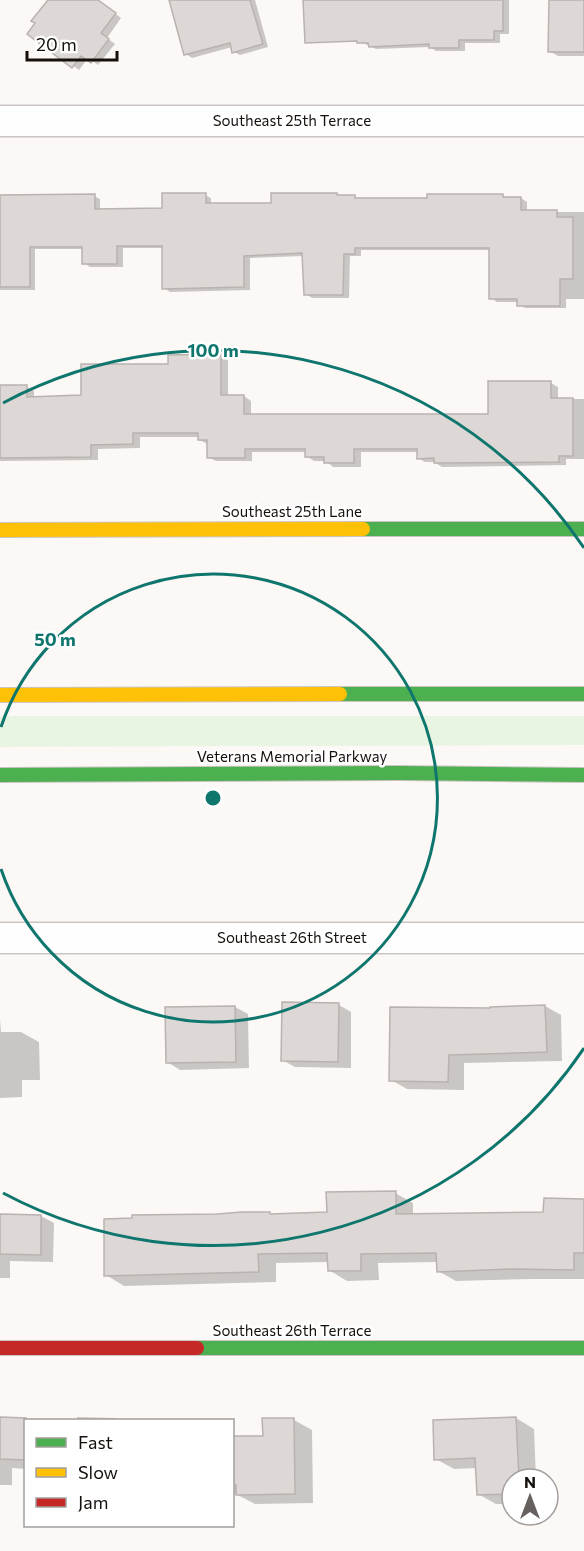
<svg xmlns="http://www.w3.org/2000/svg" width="584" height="1551" viewBox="0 0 584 1551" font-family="Commissioner,sans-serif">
  <rect width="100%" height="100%" fill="#fcf8f6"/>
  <path fill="#e9f5e3" d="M0,716h584v29l-584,2z"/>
  <path fill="#0003" d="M51,0h47l23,18 -14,20 8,6 -17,21 -10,-7 -9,12 -50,-37z
    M170,0h85l13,47 -28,8 -6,-3 -2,-5 -40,11 -6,-4z
    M344,0h165v34h-9v9h-35v8h-29l-6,-4 -54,2 -15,-7z
    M550,0h34v56h-26l-9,-5z
    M337,194l22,5h69v-3h75l4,2h14l6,4v10h57v87h-18v9h-41l-6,-3v-3h-22l-6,-4v-48h-130v6h-11l-1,42h-37l-6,-4 -2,-38 -54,2v32l-80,2 -6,-4v-40h-41v19h-33l-6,-4v-14h-49v41h-35v-93l94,-1 6,3v11l64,-1 41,-14 6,3v7h61z
    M221,356l7,4v36h16l7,5v15h239l61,-33 7,4v12h26v60h-18v6l-124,2 -8,-5h-9l-7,-4v-6h-57v15h-28l-7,-6h-12l-8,-5v-4h-54v9h-36l-8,-4v-13l-9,-4v-3h-59v11l-42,1v11l-98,1v-74h27l7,4v7l49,-1 87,-31z
    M339,1005l12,7v56l-56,-1 -13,-7z
    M545,1006l16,9 1,46 -98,2v27l-57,-1 -16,-9z
    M235,1007l13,7 1,54 -69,2 -13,-8z
    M0,1019l1,13h20l18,10 1,38h-18v17l-22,1z
    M395,1193l18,10v12l132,-2 39,-13v79h-53l-75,2 -18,-10v-9l-60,1 1,17 -32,1 -18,-11v-8l-53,1v19l-152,4 -18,-11 163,-62 4,2 55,-1z
    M0,1216h41l13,7 -1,39 -43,-1v17h-10z
    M77,1417l39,1 5,2h-44z
    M516,1418l18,11 2,50h-24v25h-16l-18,-10 -1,-26 -23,1 -18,-10z
    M0,1419l29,1h-3v49l-14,-1v17h-12z
    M294,1420l18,10 1,73 -58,1 -23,-12v-55h32z"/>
  <path fill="#ddd8d5" stroke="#b8b3b0" stroke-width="1.5" d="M48,0h50l18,13 -15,20 8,6 -18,24 -10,-7 -9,12 -45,-34 8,-11 -4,-2z
    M169,0h81l13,44 -31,9 -2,-10 -46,12z
    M303,0h200v31h-9v9h-35v8h-30v-4l-60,3 -1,-4h-11v-2l-52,2z
    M549,0h35v52h-36z
    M162,193h44v10h65v-10h66v2h18v3h72v-4h76v3h18v13h36v7h16v62h-13v27h-43v-7h-28v-51h-134v6h-11l-1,41h-39l-2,-42 -58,3v31l-82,2v-43h-45v18h-35v-17h-52v40h-30v-92l95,-1v15l67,-1z
    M221,354v41h23v19h244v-33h63v17h22v58h-14v6l-125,1v-5l-17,1v-10h-63v14h-30v-6h-19v-8h-60v9h-38v-18h-9v-7h-65v11l-42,1v12l-91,1v-73h27v12l54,-2v-31h87v-9z
    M282,1002l57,1 -1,59 -57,-1z
    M545,1005l2,47 -98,3 -1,27 -59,-1 1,-74 100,1v-1z
    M235,1006l1,56 -70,1 -1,-56z
    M396,1191v23l147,-2 1,-14 40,1v54h-10v17l-62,-1 -75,3 -1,-19 -75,1v17h-33l-1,-18 -69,1 1,18 -155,4v-57l28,-1v-3l85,-1 25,-2h28v2l57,-2 -1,-20z
    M0,1214l41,1v40l-41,-1z
    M0,1417l26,1v42l-26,-1z
    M516,1417l3,62h-7v15l-35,1 -2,-37 -41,2 -1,-40z
    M262,1418h32l1,76 -59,1v-10h-4v-49h31z"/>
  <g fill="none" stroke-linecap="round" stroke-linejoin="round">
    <g stroke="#cac5c2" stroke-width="33">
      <path id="street" d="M0,121h584
        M0,938h584"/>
    </g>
    <g stroke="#cac5c2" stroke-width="16">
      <path id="fast" d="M363,529h221
        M340,694h244
        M0,775l399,-2 185,2
        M197,1348h387"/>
    </g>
    <g stroke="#cac5c2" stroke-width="16">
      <path id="slow" d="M0,530l363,-1
        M0,695l340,-1"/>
    </g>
    <g stroke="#cac5c2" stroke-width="16">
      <path id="jam" d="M0,1348h197"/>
    </g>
    <use href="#street" stroke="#fffefe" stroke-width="30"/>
    <use href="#fast" stroke="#4caf50" stroke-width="14"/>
    <use href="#slow" stroke="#ffc107" stroke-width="14"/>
    <use href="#jam" stroke="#c62828" stroke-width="14"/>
  </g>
  <g fill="none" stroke="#0f766e" stroke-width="3">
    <path d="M1 727A224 224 0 1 1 1 869"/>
    <path d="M584 1048A447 447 0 0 1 3 1193M3 403A447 447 0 0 1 584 548"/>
  </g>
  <g text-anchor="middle" stroke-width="5" stroke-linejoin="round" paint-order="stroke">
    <g font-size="15" fill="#16100d" stroke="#fff">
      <text x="292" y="126">Southeast 25th Terrace</text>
      <text x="292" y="517">Southeast 25th Lane</text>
      <text x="292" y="762">Veterans Memorial Parkway</text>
      <text x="292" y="943">Southeast 26th Street</text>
      <text x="292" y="1336">Southeast 26th Terrace</text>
    </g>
  </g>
  <circle cx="213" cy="798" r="9" fill="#0f766e" stroke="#fff" stroke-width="3"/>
  <g font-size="18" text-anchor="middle" font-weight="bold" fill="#0f766e" stroke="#fff" stroke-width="5" stroke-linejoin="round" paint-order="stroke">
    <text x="213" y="357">100 m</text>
    <text x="55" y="646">50 m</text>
  </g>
  <rect x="24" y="1419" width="210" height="108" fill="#ffffff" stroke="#a29f9e" stroke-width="1.5"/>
  <rect x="36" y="1438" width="30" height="9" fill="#4caf50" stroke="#a29f9e" stroke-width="1.5"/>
  <text x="78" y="1449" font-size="18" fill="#16100d">Fast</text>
  <rect x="36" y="1468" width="30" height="9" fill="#ffc107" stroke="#a29f9e" stroke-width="1.5"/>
  <text x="78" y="1479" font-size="18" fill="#16100d">Slow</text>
  <rect x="36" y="1498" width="30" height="9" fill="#c62828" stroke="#a29f9e" stroke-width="1.5"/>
  <text x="78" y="1509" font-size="18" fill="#16100d">Jam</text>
  <g transform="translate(530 1497)"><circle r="28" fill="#ffffff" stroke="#a29f9e" stroke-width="1.5"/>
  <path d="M0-4.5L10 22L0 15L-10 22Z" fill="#66615f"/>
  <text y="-9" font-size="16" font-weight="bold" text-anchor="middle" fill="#16100d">N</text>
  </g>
  <path d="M27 51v9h90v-9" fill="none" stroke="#16100d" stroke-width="3"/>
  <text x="36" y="51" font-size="18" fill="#16100d" stroke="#ffffff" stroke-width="4.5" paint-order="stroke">20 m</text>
</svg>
